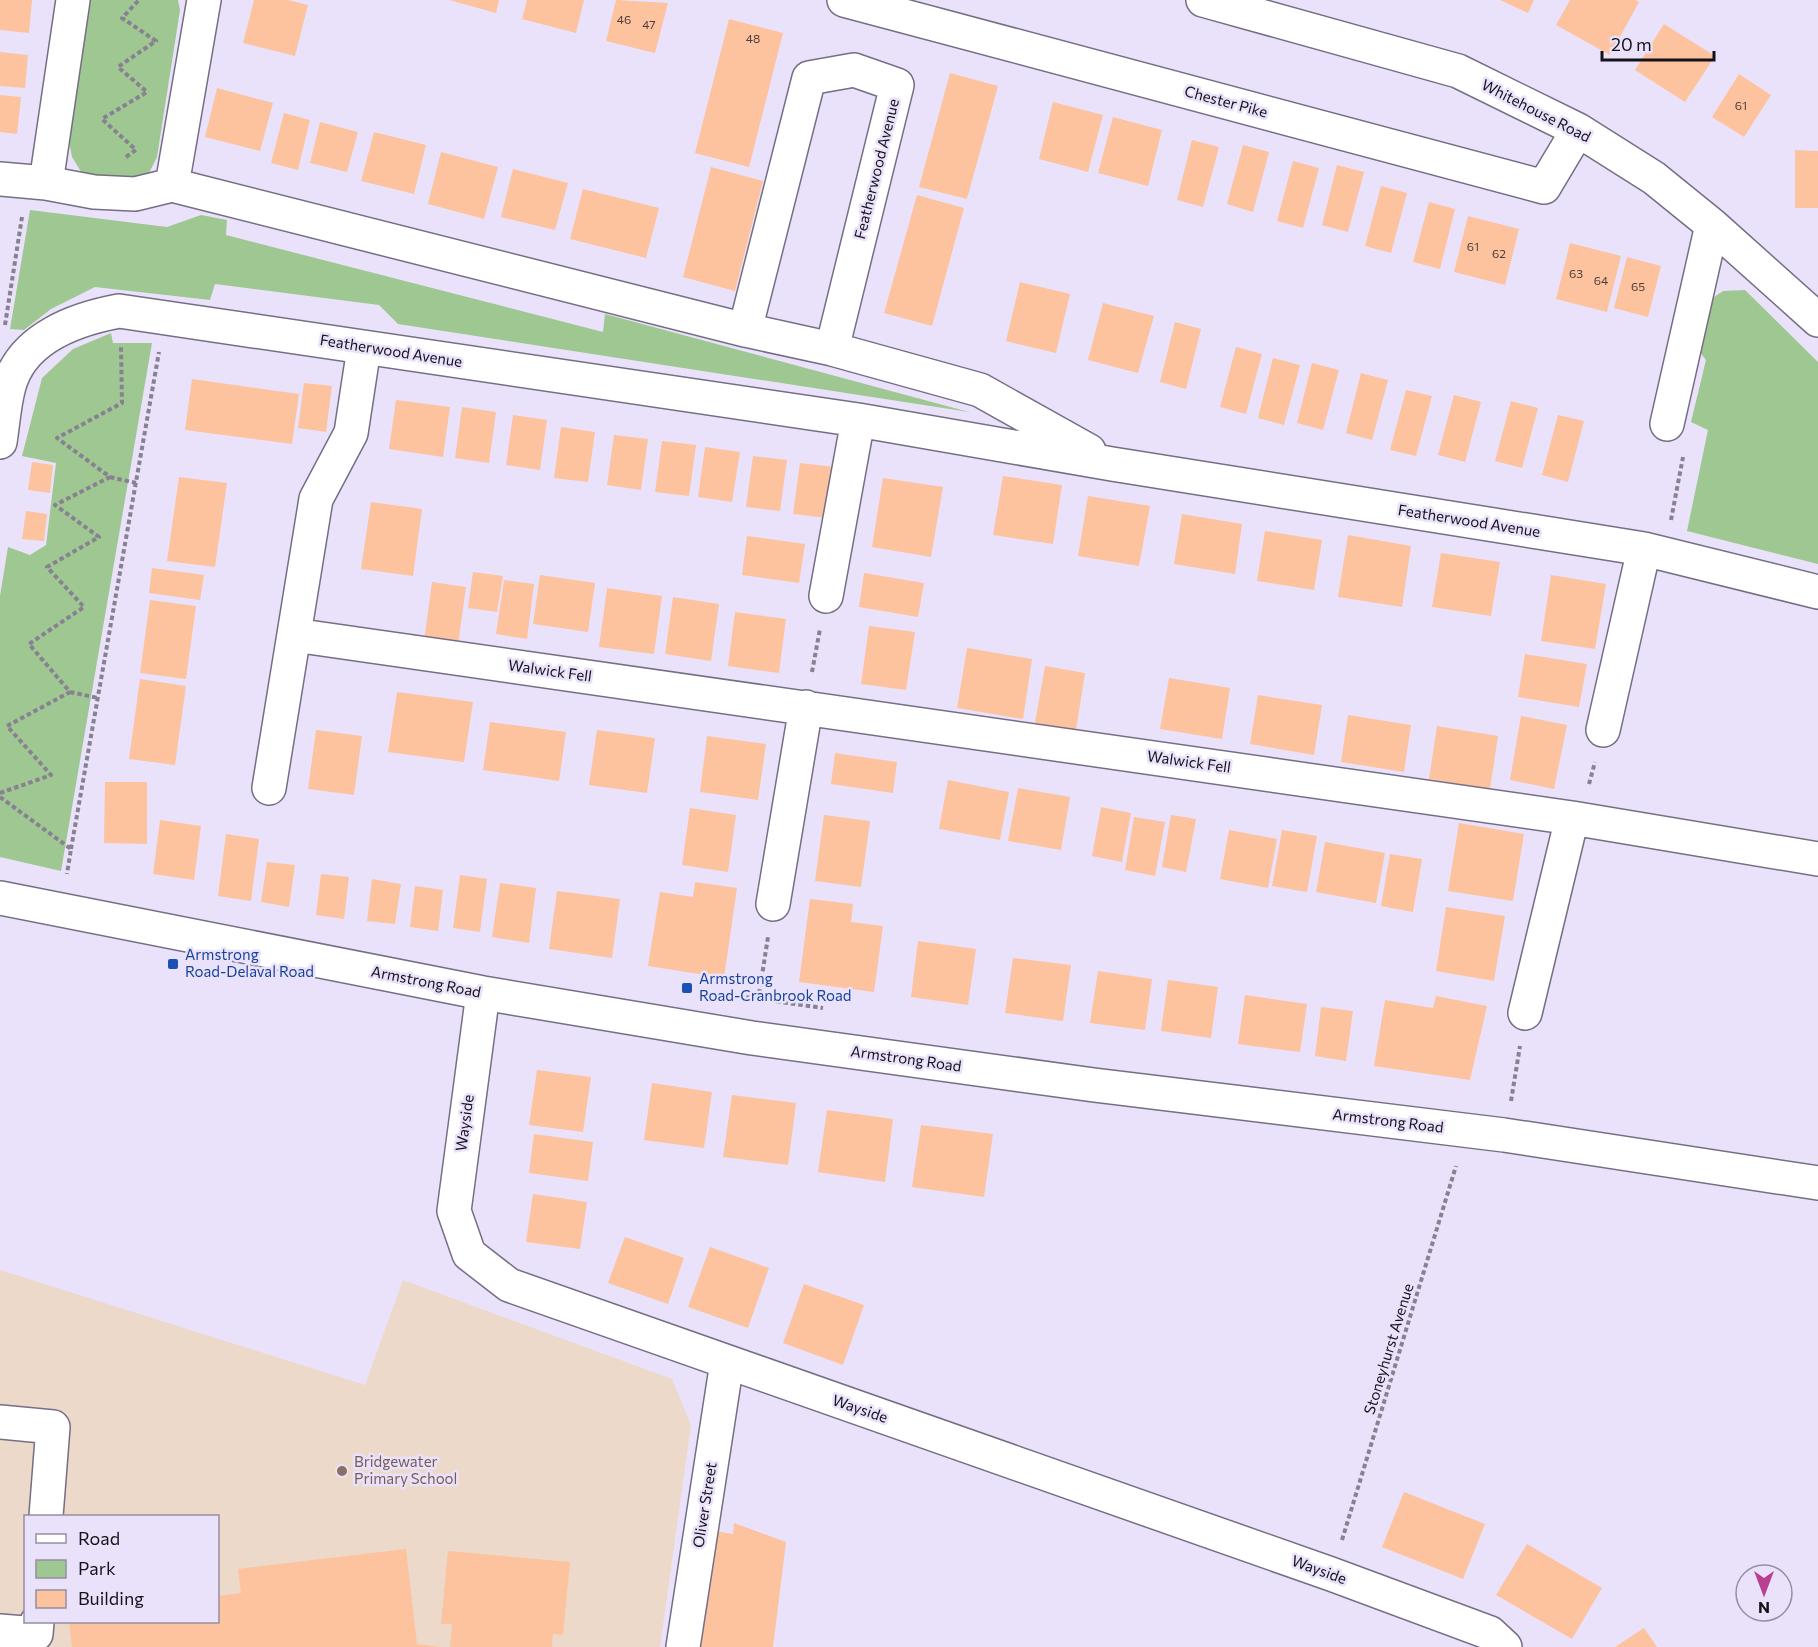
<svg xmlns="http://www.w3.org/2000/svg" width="1818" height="1647" viewBox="0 0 1818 1647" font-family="Commissioner,sans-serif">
  <rect width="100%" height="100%" fill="#eae2fb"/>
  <path fill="#ecd9c9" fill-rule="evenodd" d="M0,1270l365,115 38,-105 269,99 19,46 -31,222h-660zM26,1516h192v106h-192z"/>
  <path fill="#9fc791" d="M90,0h88l2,10 -23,147 -9,18 -14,9 -51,-9 -11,-18 -3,-15z
    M30,210l137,17 34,-12 26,5 -1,15 377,97 2,-18 364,98 -571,-88 -19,-19 -164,-21 -5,16 -115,-13 -44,22 -27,21 -14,-1z
    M1745,290l73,72v202l-131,-33 21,-101 -17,-8 15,-62 -11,-14 10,-43 18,-12z
    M111,333l2,10h39l-91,528 -61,-14v-261l8,-49 22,8 16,-10 10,-82 -34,-7 20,-78 31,-29z"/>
  <path fill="#fdc39f" d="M0,0h32l-3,33 -29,-3z
    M254,0h34l20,5 -13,51 -52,-13z
    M449,0h50l-3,13z
    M527,0h57l-8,33 -54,-14z
    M616,0l52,3 -13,50 -49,-12z
    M1500,0h34l-6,13z
    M1570,0h66l3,2 -29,53 -54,-30z
    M729,19l54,14 -34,134 -54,-14z
    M1664,24l51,32 -30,46 -50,-32z
    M0,52l28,3 -3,33 -25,-2z
    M950,73l48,13 -31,113 -48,-12z
    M1739,74l32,21 -27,42 -32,-20z
    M217,88l56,15 -13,48 -55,-14z
    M0,95l21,2 -4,37 -17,-2z
    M1053,102l50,13 -15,57 -49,-13z
    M284,113l26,7 -12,50 -27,-7z
    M1113,117l49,13 -14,56 -50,-13z
    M320,122l38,10 -11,40 -37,-9z
    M374,132l52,13 -12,49 -53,-13z
    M1192,140l27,7 -16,60 -26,-7z
    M1243,145l26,7 -16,60 -26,-8z
    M1795,150l23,1v57h-23z
    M441,152l57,15 -14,52 -56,-15z
    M1293,161l26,7 -16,60 -26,-7z
    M1337,165l27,7 -16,60 -26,-7z
    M711,167l52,14 -28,110 -52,-14z
    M513,169l55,14 -13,47 -54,-13z
    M1381,186l26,7 -16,60 -26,-7z
    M583,189l76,19 -13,50 -76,-19z
    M917,195l47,13 -32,118 -48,-13z
    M1429,202l26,7 -15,60 -27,-7z
    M1468,216l51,13 -14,56 -51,-13z
    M1570,243l51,13 -14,56 -51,-13z
    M1627,257l34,9 -13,51 -34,-9z
    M1020,282l50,12 -14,59 -50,-12z
    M1103,303l51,13 -16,57 -50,-13z
    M1175,322l26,7 -15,60 -26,-7z
    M1236,347l26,7 -16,60 -26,-7z
    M1273,358l27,7 -16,60 -26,-7z
    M1312,363l27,7 -16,60 -26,-7z
    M1361,373l27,7 -16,60 -26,-7z
    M192,379l107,15 -7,50 -107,-14z
    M304,383l28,3 -6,46 -28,-4z
    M1406,390l26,6 -16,60 -26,-6z
    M1454,395l27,7 -16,60 -27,-7z
    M396,400l54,7 -7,50 -54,-8z
    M1511,401l27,7 -16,60 -27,-7z
    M462,407l34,5 -7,51 -34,-5z
    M513,415l34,5 -7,50 -34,-5z
    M1558,415l26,6 -16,61 -26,-7z
    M561,427l34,5 -7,50 -34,-4z
    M614,435l34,4 -7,51 -34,-5z
    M662,441l34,4 -7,51 -34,-4z
    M705,447l35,5 -8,50 -34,-5z
    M753,456l34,4 -7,51 -34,-4z
    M32,462l21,3 -3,28 -22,-3z
    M800,463l34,4 -7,51 -34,-4z
    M1003,476l59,9 -9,59 -60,-9z
    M179,477l48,6 -12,84 -48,-6z
    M883,478l60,9 -12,70 -59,-10z
    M1088,496l62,10 -11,60 -61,-10z
    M371,502l51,7 -9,67 -52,-7z
    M26,511l21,3 -3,27 -22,-2z
    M1182,514l60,10 -7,50 -61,-10z
    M1265,531l57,9 -8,50 -57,-9z
    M1348,535l63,11 -9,61 -64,-10z
    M747,536l58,8 -6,39 -57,-8z
    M1441,553l59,9 -9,54 -59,-9z
    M152,568l52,7 -4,25 -51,-7z
    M473,572l30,4 -6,36 -29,-4z
    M864,573l60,10 -6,34 -59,-10z
    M540,575l55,8 -7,49 -55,-8z
    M1551,575l55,9 -11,65 -54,-8z
    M504,580l30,4 -7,55 -31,-5z
    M432,582l34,5 -8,58 -34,-4z
    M607,588l55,8 -8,58 -55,-7z
    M673,597l46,7 -8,57 -46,-7z
    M150,600l46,6 -10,73 -46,-6z
    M735,612l51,7 -7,54 -51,-7z
    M869,626l46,6 -9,58 -45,-6z
    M967,648l65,11 -9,60 -66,-11z
    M1525,654l62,10 -8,43 -61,-10z
    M1045,666l40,7 -9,57 -41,-7z
    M1169,678l61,10 -8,51 -62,-10z
    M140,679l46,7 -11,79 -46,-6z
    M397,692l76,10 -9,60 -76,-10z
    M1258,695l64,10 -8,50 -64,-11z
    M1348,715l63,10 -7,47 -63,-10z
    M1521,716l46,9 -13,64 -44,-9z
    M490,722l76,10 -7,49 -76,-11z
    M1437,726l61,10 -8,53 -61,-10z
    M316,730l46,6 -8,59 -46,-6z
    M597,730l58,8 -8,55 -58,-8z
    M707,736l59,8 -8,56 -58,-8z
    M835,753l62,9 -4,31 -62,-9z
    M948,780l61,12 -9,48 -61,-11z
    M105,782h42v62l-43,-1z
    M1018,788l52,9 -9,53 -53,-9z
    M1101,807l30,6 -9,49 -30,-6z
    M690,808l46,7 -8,57 -46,-7z
    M824,815l46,6 -9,66 -46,-6z
    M1171,815l25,4 -10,53 -24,-5z
    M1134,817l31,5 -10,54 -30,-6z
    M160,820l41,6 -7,54 -41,-6z
    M1459,823l65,11 -11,67 -65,-10z
    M1229,830l48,9 -9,49 -48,-9z
    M1282,830l35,6 -10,56 -35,-6z
    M226,834l33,5 -8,62 -33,-5z
    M1325,842l60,11 -9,50 -60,-11z
    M1390,854l32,5 -9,53 -32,-6z
    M267,862l28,3 -6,42 -28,-5z
    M321,874l28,3 -5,42 -28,-4z
    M460,875l27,4 -7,53 -27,-4z
    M372,879l29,5 -6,40 -28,-3z
    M695,882l42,6 -13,90 -76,-12 12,-74 33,5z
    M500,883l36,5 -7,55 -37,-6z
    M415,886l28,4 -5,41 -28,-4z
    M557,891l63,8 -8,59 -63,-9z
    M810,899l43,5 -2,18 32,4 -9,66 -75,-10z
    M1446,907l59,9 -11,65 -58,-10z
    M918,941l58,8 -8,56 -57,-8z
    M1013,958l58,7 -8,56 -58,-8z
    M1098,971l54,8 -7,51 -55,-7z
    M1168,980l50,7 -7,51 -50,-7z
    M1245,995l62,9 -7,48 -62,-8z
    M1436,996l51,10 -17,74 -96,-14 11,-66 48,8z
    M1321,1007l32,4 -7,50 -31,-5z
    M537,1070l54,7 -8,55 -54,-7z
    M652,1083l60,9 -8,56 -60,-8z
    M732,1095l64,8 -8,62 -65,-8z
    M827,1110l66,9 -8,63 -67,-10z
    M921,1125l72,9 -9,63 -72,-10z
    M534,1134l59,8 -5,39 -59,-8z
    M533,1194l54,8 -7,47 -54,-7z
    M625,1237l59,21 -16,46 -60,-21z
    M710,1247l59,21 -21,60 -60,-21z
    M804,1284l60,21 -21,60 -60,-22z
    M1404,1492l81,32 -22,55 -81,-32z
    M734,1523l52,19 -13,105h-73l15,-116 18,3z
    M1527,1544l75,44 -30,51 -76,-44z
    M406,1549l11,95 23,3h-368l-3,-25h149v-26l23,-3 -3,-24z
    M448,1551l122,11 -7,73 -10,-1 -1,13h-102l2,-23h-11z
    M1644,1628l13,19h-42z"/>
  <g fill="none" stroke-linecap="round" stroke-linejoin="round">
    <g stroke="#756e84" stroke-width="36">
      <path id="minor" d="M844,0l700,187 34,-57
        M1203,0l255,71 120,59 76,48 58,47 106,95
        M0,179l46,4 48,9 41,2 37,-9 32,-185
        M46,183l27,-183
        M172,185l573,145 87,19 148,41 109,61
        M745,330l64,-252 45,-8 43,15 -65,264
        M1667,424l45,-199
        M0,442c3,-19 4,-38 9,-56 13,-48 67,-67 110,-75l739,109 254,44 532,85 174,43
        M826,596l32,-176
        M294,635l1278,183 246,41
        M1603,730l41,-181
        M269,788l47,-289 35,-66 13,-85
        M0,898l483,95 269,45 342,47 410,50 314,48
        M773,904l33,-197
        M483,993l-29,218 15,43 40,31 822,289 159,59 15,14
        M1525,1013l47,-195
        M0,1422l53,5 -7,89
        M0,1631l36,3 1,-12
        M683,1647l44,-285"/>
    </g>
    <path stroke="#878192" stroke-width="4" stroke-dasharray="4.5 3" stroke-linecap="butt" d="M126,157l10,-7 -34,-31 45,-27 -29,-25 38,-26 -34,-23 17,-18
      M5,325l17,-108
      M110,477l26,6
      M1671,520l12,-63
      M812,672l8,-43
      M70,692l28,6
      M1589,784l6,-22
      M0,793l51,-18 -44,-49 63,-34 -41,-48 55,-37 -37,-40 52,-30 -44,-32 55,-28 -53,-39 65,-35 -1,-56
      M0,797l71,52 -4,25
      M71,849l88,-497
      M724,994l99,14
      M758,1001l10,-64
      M1511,1101l9,-55
      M1342,1540l114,-374"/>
    <use href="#minor" stroke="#fff" stroke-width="33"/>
  </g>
  <g fill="#1a4fb4" stroke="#eae2fb" stroke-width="2">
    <rect x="167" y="958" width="12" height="12" rx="3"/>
    <rect x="681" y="982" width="12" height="12" rx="3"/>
  </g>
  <circle fill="#8d6e63" stroke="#eae2fb" stroke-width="2" cx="342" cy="1471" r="6"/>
  <g text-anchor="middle" stroke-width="5" stroke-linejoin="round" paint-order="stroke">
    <g font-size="12" fill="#4f3e3b">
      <text x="624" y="24">46</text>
      <text x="649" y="29">47</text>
      <text x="753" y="43">48</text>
      <text x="1741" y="110">61</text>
      <text x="1473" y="251">61</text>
      <text x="1499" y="258">62</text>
      <text x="1576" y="278">63</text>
      <text x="1601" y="285">64</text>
      <text x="1638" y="291">65</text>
    </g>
    <g font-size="15" fill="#15121a" stroke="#eae2fb">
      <text transform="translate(1226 102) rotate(15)" y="5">Chester Pike</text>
      <text transform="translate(1536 111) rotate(27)" y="5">Whitehouse Road</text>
      <text transform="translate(877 169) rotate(-76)" y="5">Featherwood Avenue</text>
      <text transform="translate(391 351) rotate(9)" y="5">Featherwood Avenue</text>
      <text transform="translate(1469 521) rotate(9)" y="5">Featherwood Avenue</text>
      <text transform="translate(550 671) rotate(8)" y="5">Walwick Fell</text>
      <text transform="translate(1189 762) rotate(8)" y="5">Walwick Fell</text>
      <text transform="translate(426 982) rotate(11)" y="5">Armstrong Road</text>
      <text transform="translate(906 1059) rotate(8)" y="5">Armstrong Road</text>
      <text transform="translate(1388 1121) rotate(7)" y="5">Armstrong Road</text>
      <text transform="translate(465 1123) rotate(-82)" y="5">Wayside</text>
      <text transform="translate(1389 1349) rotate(-73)" y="5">Stoneyhurst Avenue</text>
      <text transform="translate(860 1409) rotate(19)" y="5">Wayside</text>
      <text transform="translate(705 1505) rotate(-81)" y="5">Oliver Street</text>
      <text transform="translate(1319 1570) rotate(20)" y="5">Wayside</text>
    </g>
    <g font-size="15" fill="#164399" stroke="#eae2fb" text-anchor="start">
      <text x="185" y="960">Armstrong<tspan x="185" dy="17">Road-Delaval Road</tspan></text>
      <text x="699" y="984">Armstrong<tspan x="699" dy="17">Road-Cranbrook Road</tspan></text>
    </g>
    <g font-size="15" fill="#785e54" stroke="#eae2fb" text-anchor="start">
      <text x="354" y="1467">Bridgewater<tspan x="354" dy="17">Primary School</tspan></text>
    </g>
  </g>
  <rect x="24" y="1515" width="195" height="108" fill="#eae2fb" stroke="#958fa1" stroke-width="1.5"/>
  <rect x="36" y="1534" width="30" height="9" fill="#ffffff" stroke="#958fa1" stroke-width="1.5"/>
  <text x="78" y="1545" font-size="18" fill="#15121a">Road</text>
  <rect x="36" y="1560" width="30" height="18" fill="#9fc791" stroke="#958fa1" stroke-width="1.5"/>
  <text x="78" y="1575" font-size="18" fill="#15121a">Park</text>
  <rect x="36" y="1590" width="30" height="18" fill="#fdc39f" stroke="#958fa1" stroke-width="1.5"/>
  <text x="78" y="1605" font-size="18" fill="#15121a">Building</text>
  <g transform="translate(1764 1593) rotate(180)"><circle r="28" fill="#eae2fb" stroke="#958fa1" stroke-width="1.5"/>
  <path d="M0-4.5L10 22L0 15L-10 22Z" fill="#b93f91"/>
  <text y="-9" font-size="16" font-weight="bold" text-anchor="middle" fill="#15121a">N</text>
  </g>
  <path d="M1602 51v9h112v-9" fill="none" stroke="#15121a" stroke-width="3"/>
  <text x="1611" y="51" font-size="18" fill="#15121a" stroke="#eae2fb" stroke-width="4.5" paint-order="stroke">20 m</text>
</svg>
